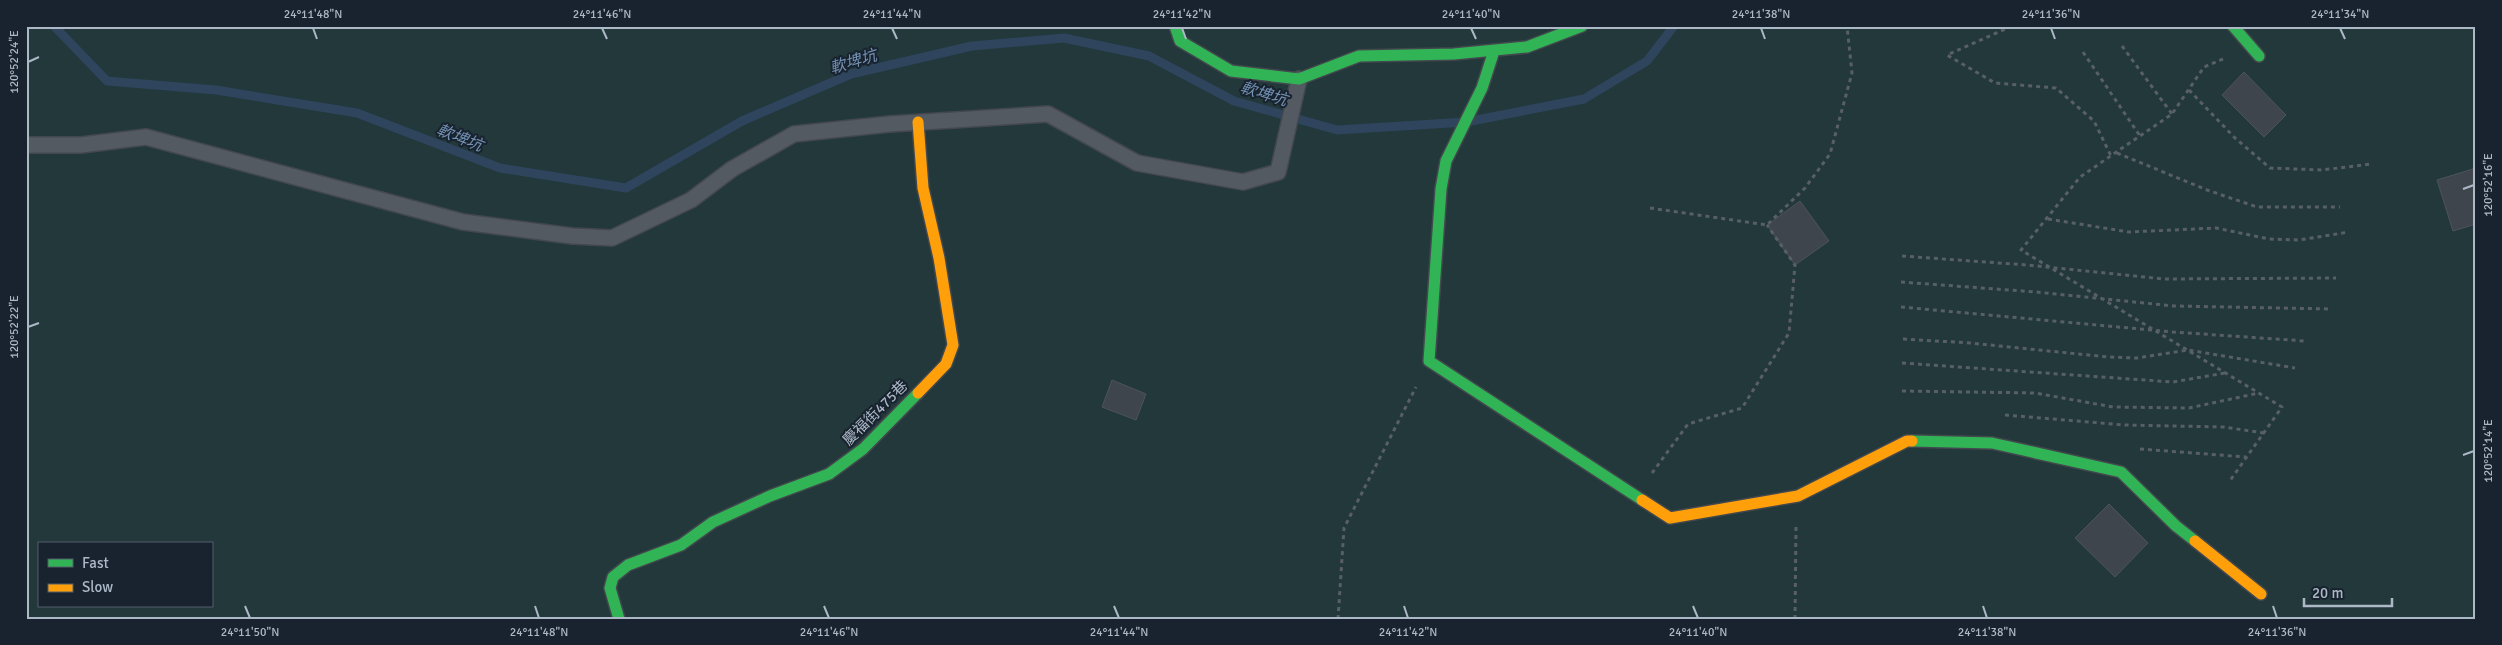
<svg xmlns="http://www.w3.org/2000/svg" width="2502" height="645" viewBox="0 0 2502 645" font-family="Signika,'Noto Sans TC',sans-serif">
  <rect width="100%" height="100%" fill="#252c34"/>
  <path fill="#22383a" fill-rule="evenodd" d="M26,26h2450v593h-2450zM39,544h172v62h-172z"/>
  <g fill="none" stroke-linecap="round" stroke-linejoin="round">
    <path stroke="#2e455d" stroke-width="9" d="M54,26l53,55 109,9 141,23 143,55 126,20 116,-67 109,-47 121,-28 92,-8 85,18 85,45 103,29 129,-8 118,-23 63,-38 27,-35"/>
  </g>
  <path fill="#3f454c" stroke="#4c535c" d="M2244,72l42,43 -22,22 -42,-42z
    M2476,168v56l-23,7 -16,-51z
    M1800,201l29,40 -34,24 -28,-40z
    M1112,380l34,14 -10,26 -34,-13z
    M2109,504l39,39 -33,34 -40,-39z"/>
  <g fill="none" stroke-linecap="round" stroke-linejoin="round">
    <g stroke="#43484e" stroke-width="18">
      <path id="lane" d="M26,145h55l65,-8 317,85 109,14 40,2 79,-38 41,-31 62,-35 96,-10 158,-10 89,49 106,19 35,-10 21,-93"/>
    </g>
    <g stroke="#43484e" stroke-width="14">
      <path id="fast" d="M1175,26l5,15 51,30 68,8 60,-23 95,-2 73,-7 55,-21
        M2233,26l26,30
        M1494,51l-12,37 -36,73 -5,28 -12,172 213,139
        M1912,441l80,2 129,29 55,54 19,15
        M619,619l-9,-31 3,-11 15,-12 53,-20 32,-23 57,-26 59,-22 34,-25 55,-56"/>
    </g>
    <g stroke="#43484e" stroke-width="14">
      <path id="slow" d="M918,393l28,-29 7,-19 -14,-87 -16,-70 -5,-66
        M1642,500l28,18 128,-22 109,-55h5
        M2195,541l66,53"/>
    </g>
    <path stroke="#585f66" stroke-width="3" stroke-dasharray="4 4" stroke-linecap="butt" d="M2012,26l-65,29 48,28 61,5 38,33 17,35
      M2408,26l1,2
      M2122,46l50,68
      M2083,52l57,84
      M2223,59l-19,8 -32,47 -92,63 -59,73 261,157 -53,75
      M2189,90l46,48 35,30 52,2 49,-6
      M2117,153l90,37 50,17h83
      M1650,208l117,17 38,-37 25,-34 22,-81 -5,-47
      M2048,219l81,13 87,-4 53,11 30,1 50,-8
      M1902,256l125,9 137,14 172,-1
      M1901,282l135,10 138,14 158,3
      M1901,307l272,25 132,9
      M1903,339l67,4 138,14 29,1 51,-8 107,18
      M1902,363l271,19 52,-9
      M1902,391l133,2 78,14 76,1 70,-15
      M2005,415l119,10 100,2 40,6
      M2140,449l106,8
      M1652,473l36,-49 54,-16 47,-75 6,-68 -28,-40
      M1338,619l6,-91 72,-141
      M1795,619l1,-95"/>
    <use href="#lane" stroke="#545a62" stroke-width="15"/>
    <use href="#fast" stroke="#30b455" stroke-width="11"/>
    <use href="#slow" stroke="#ff9f0a" stroke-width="11"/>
  </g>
  <path fill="none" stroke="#adb8c7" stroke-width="2" d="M313,28l4,11M602,28l5,11M892,28l5,11M1182,28l4,11M1471,28l5,11M1761,28l4,11M2051,28l4,11M2340,28l5,11M28,62l11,-5M2463,189l11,-4M28,327l11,-4M2463,455l11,-4M245,606l5,12M535,606l4,12M824,606l5,12M1114,606l5,12M1404,606l4,12M1693,606l5,12M1983,606l4,12M2273,606l4,12"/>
  <g text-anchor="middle" stroke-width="4" stroke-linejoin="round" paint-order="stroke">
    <g font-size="15" fill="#adb8c7" stroke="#18232f">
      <text transform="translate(875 413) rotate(-45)" y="5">慶福街475巷</text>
    </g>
    <g font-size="16" font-style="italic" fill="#7391b2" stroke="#18232f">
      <text transform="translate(853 61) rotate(-17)" y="6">軟埤坑</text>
      <text transform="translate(1264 93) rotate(17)" y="6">軟埤坑</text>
      <text transform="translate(460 137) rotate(21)" y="6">軟埤坑</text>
    </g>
  </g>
  <rect width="2502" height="645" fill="none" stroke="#18232f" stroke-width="55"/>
  <rect x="38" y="542" width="175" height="65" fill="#18232f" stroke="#545f6c"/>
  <rect x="48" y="559" width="25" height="8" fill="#30b455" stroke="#545f6c"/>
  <text x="82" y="568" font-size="15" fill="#adb8c7">Fast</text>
  <rect x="48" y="584" width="25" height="8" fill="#ff9f0a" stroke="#545f6c"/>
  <text x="82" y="592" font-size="15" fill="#adb8c7">Slow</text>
  <path d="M2304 598v8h88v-8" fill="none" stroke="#adb8c7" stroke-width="2.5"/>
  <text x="2312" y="598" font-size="15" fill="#adb8c7" stroke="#18232f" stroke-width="4" paint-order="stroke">20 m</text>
  <rect x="28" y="28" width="2446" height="590" fill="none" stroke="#adb8c7" stroke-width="2"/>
  <g font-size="12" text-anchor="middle" fill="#adb8c7">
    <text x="313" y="18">24°11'48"N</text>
    <text x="602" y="18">24°11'46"N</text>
    <text x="892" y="18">24°11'44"N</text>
    <text x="1182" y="18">24°11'42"N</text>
    <text x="1471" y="18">24°11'40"N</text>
    <text x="1761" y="18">24°11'38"N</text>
    <text x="2051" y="18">24°11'36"N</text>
    <text x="2340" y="18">24°11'34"N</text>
    <text transform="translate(14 62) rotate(-90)" y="4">120°52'24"E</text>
    <text transform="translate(2488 185) rotate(-90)" y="4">120°52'16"E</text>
    <text transform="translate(14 327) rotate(-90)" y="4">120°52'22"E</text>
    <text transform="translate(2488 451) rotate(-90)" y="4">120°52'14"E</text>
    <text x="250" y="636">24°11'50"N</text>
    <text x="539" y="636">24°11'48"N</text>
    <text x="829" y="636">24°11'46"N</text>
    <text x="1119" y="636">24°11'44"N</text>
    <text x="1408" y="636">24°11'42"N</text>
    <text x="1698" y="636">24°11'40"N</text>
    <text x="1987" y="636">24°11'38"N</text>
    <text x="2277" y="636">24°11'36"N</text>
  </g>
</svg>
